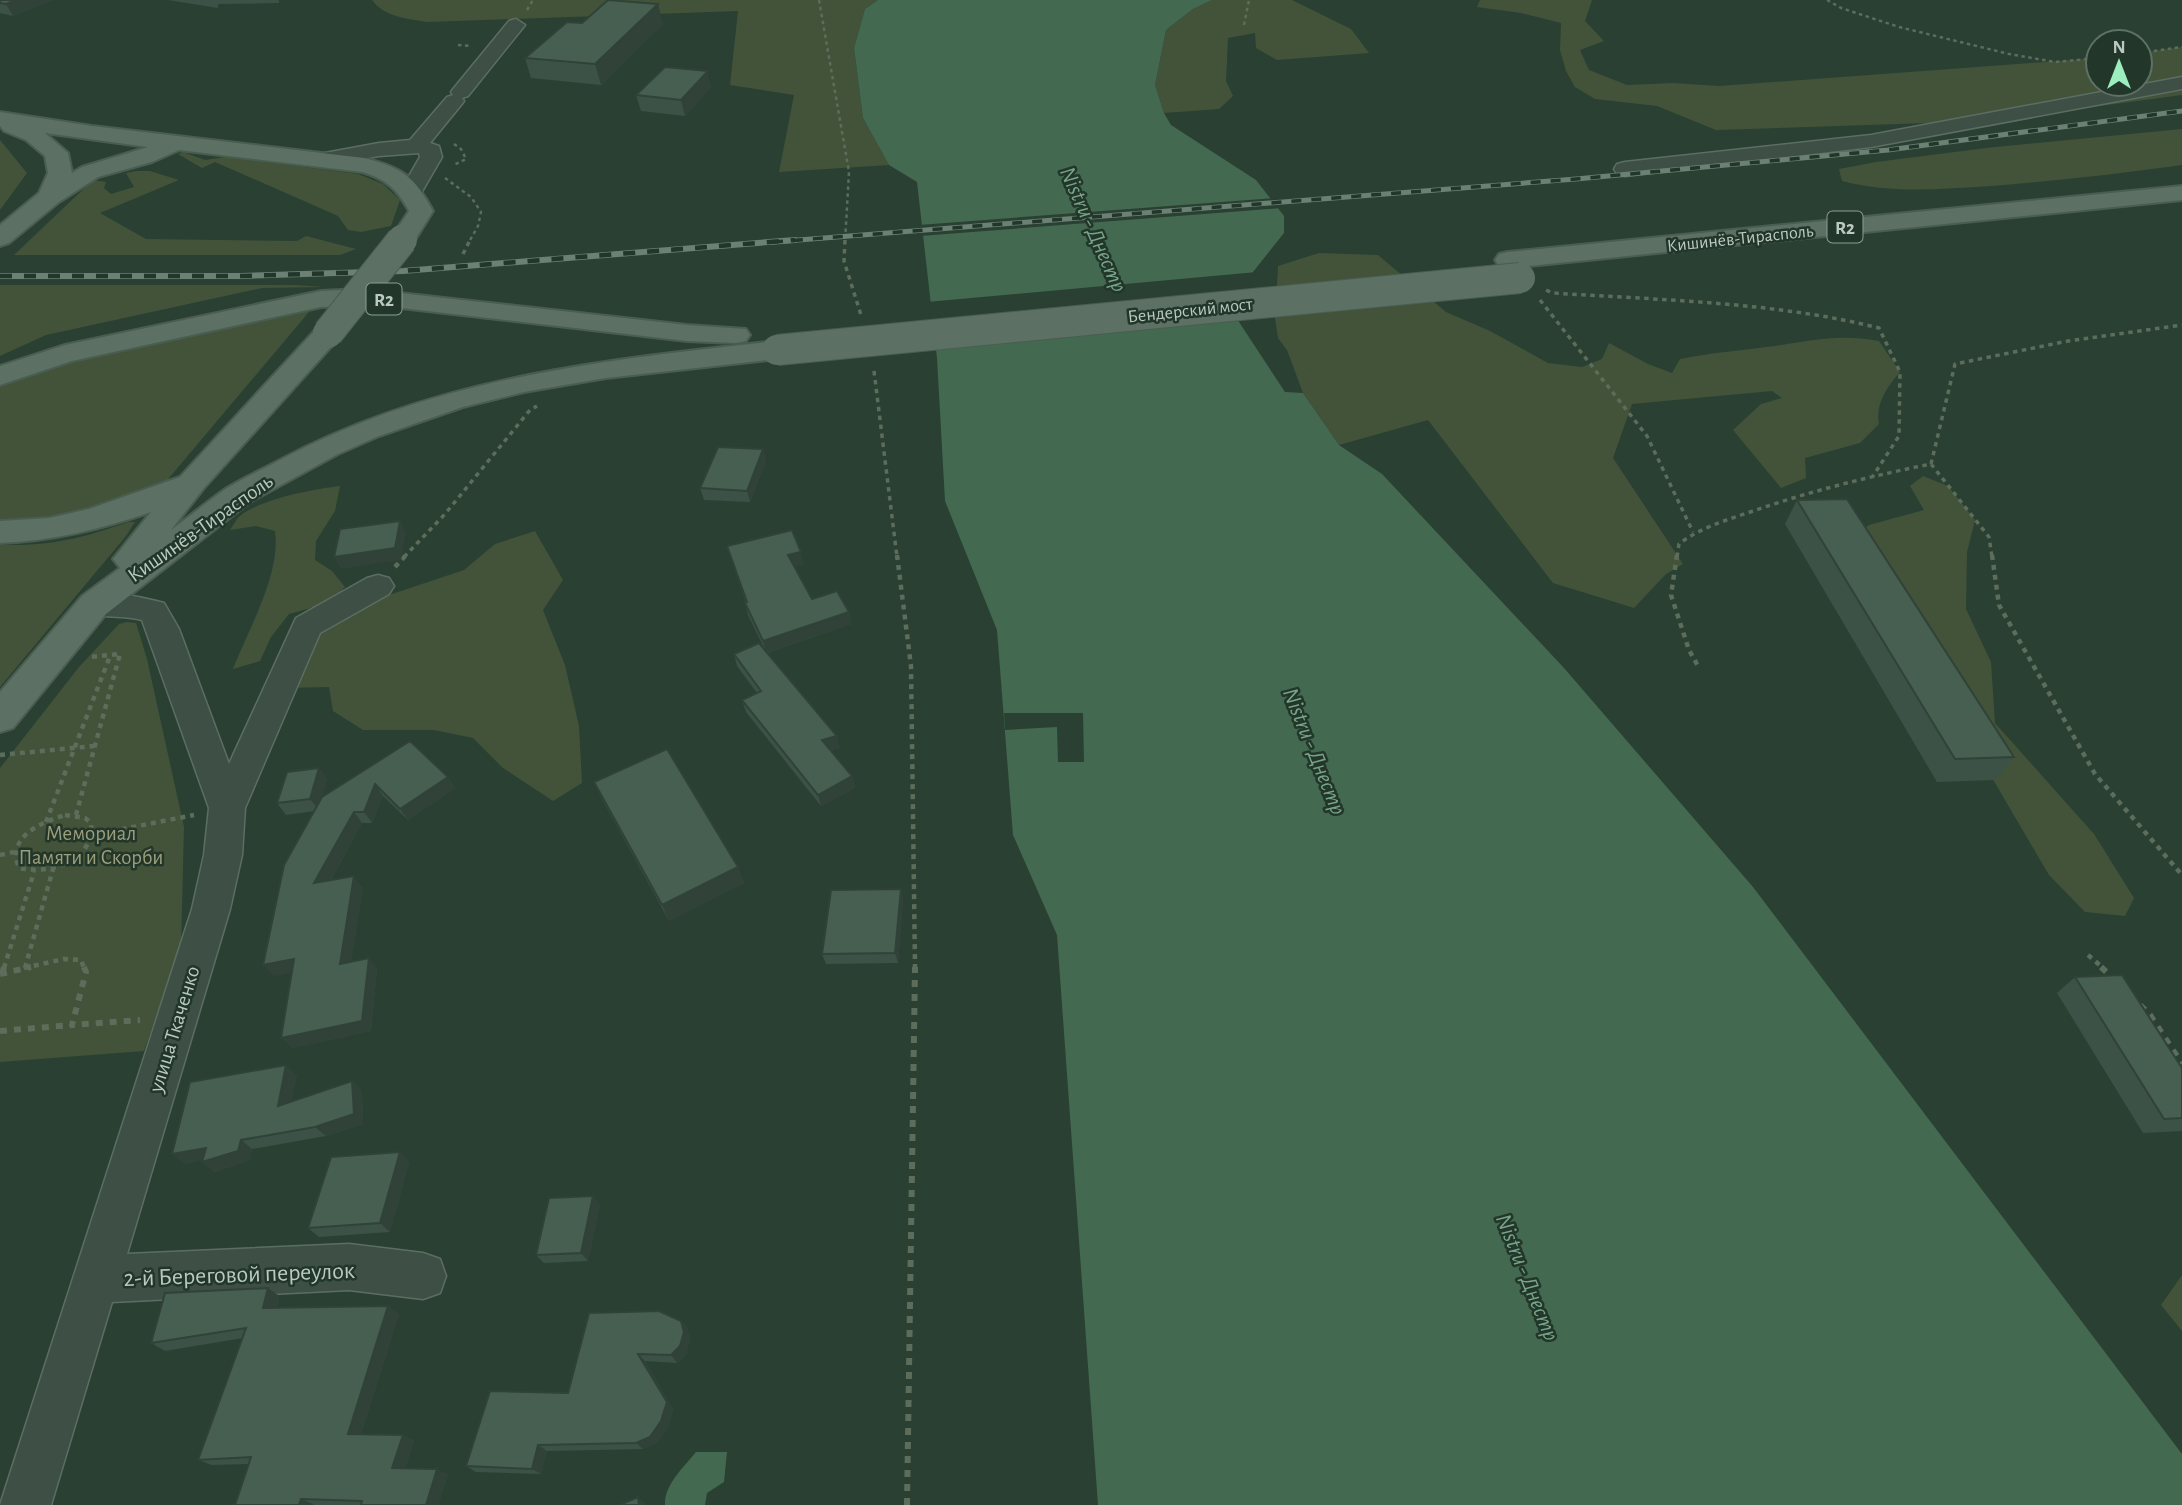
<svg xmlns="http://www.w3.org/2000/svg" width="2182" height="1505" viewBox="0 0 2182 1505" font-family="'Alegreya Sans',sans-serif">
  <rect width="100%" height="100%" fill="#2a4032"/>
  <path fill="#42533a" d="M372,0h506l-13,9 -11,39 9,70 26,47 -110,7 15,-77 -64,-10 8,-74 -310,11c-20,-3 -44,-5 -56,-22z
    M1212,0h80l59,29 18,24 -92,7 -21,-12 -1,-15 -27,5 -2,43 7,15 -14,13 -55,4 -9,-28 11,-55 27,-21z
    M1480,0h112l-7,21 19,20 -24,9 9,20 38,15 46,-2 46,3 379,-28v26h42v-31l42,-6v48l-119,16 -135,12 -212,7 -59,-24 -62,-7 -20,-12 -9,-16 -6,-21 1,-27 -40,-10 -44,-6z
    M2182,129v36c-64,9 -127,16 -191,21 -52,3 -99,8 -149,-5l-3,-12 37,-7 110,-14z
    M0,140l27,33 -27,37z
    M183,152l22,8 20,-3 133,17 25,10 17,16 -9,26 -30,6 -13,-2 -10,-14 -123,-54 -13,6 -24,-14z
    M136,171h14l29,9 -79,33 46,26 151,2 9,-5 50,13 -16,6h-326l79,-75 13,2 -2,6 7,6 23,-7 -8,-14z
    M1319,253l59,2 68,57 44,19 58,32 34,4 20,-8 7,-16 39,21 24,9 8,-14c29,-6 57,-8 86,-12 42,-5 69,-14 113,-6l21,31c-13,15 -25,32 -21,52l-19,19 -55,15 1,20 -25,10 -48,-58 28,-26 21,-6 -10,-7 -140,13 -19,54 70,106 -17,10 -32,34 -81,-25 -125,-163 -89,25 -36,-52 -16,-43 -9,-12 -3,-20 3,-52z
    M0,285h295l29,2 -62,1 -216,47 -46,21z
    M298,311l11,1 -145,172 -70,30 -94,11v-142l19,-9 198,-48z
    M1923,476l25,10 27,34 -8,32 -1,57 25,53 4,61 99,111 40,64 -9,18 -40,-4 -36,-37 -197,-336 17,-14 55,-15 -14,-24z
    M340,486l-5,25 -19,30 -1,19 17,11 13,16 -16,16 -40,11 -18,23 -11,24 -27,8c16,-41 48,-95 42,-138l-19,-5 -26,4c3,-4 6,-11 10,-14 20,-17 74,-27 100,-30z
    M128,522h7l-9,14 -126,151v-142c50,1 81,-6 128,-23z
    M535,531l28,49 -20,30 22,55 14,61 3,57 -29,18 -50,-33 -30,-30 -39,-8h-71l-30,-19 -4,-24 -45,1 13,-28 24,-28 44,-29 99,-33 31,-26z
    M127,622l9,1 11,36 37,168 -3,119 -37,105 -144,11v-294l79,-101 40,-43z
    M2182,1275v56l-21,-26z"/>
  <path fill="#436951" d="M878,0h334l-19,9 -27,21 -11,55 9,28 7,12 85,55 28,36v17l-31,39 -20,38 6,12 46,70 18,1 36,52 43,29 182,194 189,219 429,567v51h-1084l-41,-570 -44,-100 -16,-205 -52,-129 -8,-143 -20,-176 -28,-17 -26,-47 -9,-70 11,-39z
    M696,1452h31l-3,30 -17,11 -2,12h-40c-1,-20 19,-38 31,-53z"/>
  <path fill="#2a4032" d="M1274,198l8,10 -362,28 -1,-11z
    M1257,272l-20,38 -305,36 -5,-44z
    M1004,713h79l1,49h-26l-1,-35 -52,3z"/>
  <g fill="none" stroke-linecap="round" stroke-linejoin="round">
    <g stroke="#5c6e63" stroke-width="3">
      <path id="minor" d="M516,19l9,6 -57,71 -6,2 2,3 -3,4 -31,38 9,3 3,11 -22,38h-16l-3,-5 19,-33 -1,-4 -40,3 -57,10 -8,-1 -3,-5 3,-5 65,-12 31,-3 37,-43 6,-2 -2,-3 3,-4 55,-67z
        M2182,77v12l-311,58 -246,29 -8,-2 -3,-5 3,-5 8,-2 246,-27z
        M378,575l11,3 5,8 -5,8 -69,39 -75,175 -3,47 -12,54 -103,345 222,-10 74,9 17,6 6,17 -6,17 -17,6 -74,-9 -237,12 -61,203h-51l192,-596 12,-54 5,-47 -67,-188c-20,-5 -40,-2 -59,-7l-5,-8 5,-8c27,-7 55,-1 81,6l15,26 50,135 67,-146 71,-40z"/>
    </g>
    <g stroke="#4a5d51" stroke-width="4">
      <path id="major" d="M0,112l92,14 272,32c39,10 50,18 69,53l-18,29 -9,3 -9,-3 -4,-5 16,-24c-12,-22 -23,-32 -47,-39l-183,-22 -27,12 -54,15 -39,25 -50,41 -9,3v-21l39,-32 9,-20 -3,-17 -19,-16 -22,-9 -4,-5zM45,133l103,14 -66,20 -10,6 -4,-20z
        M2182,186v14l-674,68 -9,-2 -4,-6 4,-6 9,-2z
        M363,289l324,36 59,4 4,6 -4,6 -10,2 -49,-2 -286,-33 -38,-3 -42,2 -249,54 -72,24v-19l65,-21 256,-54z
        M328,325l10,2 4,6 -4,6 -134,149 -33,42c19,-14 37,-29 56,-42 16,-10 34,-18 51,-27 156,-84 327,-101 499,-120l10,3 4,6 -4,6 -10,3 -171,19 -82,14 -61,15 -84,29 -41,18 -88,48 -144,112 -93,114 -13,4v-40l82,-96 38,-28 -7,-9 38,-47c-50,17 -98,29 -151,31v-22l49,-3 40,-9 91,-32 138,-150z"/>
    </g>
    <path stroke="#5c6d5b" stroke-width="2.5" stroke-dasharray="3.5 3.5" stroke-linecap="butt" d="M819,0l30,172 -4,70
      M1827,0l14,8 58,19 110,27 46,8 43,-4
      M527,10l6,-10
      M1244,25l5,-25
      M458,45l13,1
      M2140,53l42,-6
      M454,144l7,5 5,10 -12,6
      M445,178l26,19 10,15 -3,14 -9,16"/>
    <path stroke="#5c6d5b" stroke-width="3.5" stroke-dasharray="4.5 4.5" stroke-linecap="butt" d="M845,240l-1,21 17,54
      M463,254l7,-14
      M1546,290l7,3c106,7 223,9 326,35l21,44 -1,64 -26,40
      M1540,300l107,136 46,96
      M874,371l23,186
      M1931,464l58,73 3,20
      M1931,464l24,-100 113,-23 114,-16
      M404,557l41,-43 85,-104 7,-4
      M1677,557l2,-13c22,-17 48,-24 74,-33 58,-20 118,-35 178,-47"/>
    <path stroke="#5c6d5b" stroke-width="4.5" stroke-dasharray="5 5" stroke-linecap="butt" d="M897,555l14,111 4,302
      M1677,555l-6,40 18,55 9,16
      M1992,555l7,50 96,169 87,101
      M395,567l11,-12
      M0,755l94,-9
      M65,815l20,3 6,5c4,38 -41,52 -72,45 -13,-31 21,-45 46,-53z
      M76,815l44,-161 -31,3
      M46,822l64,-166
      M92,835l102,-20
      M0,855l14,-3
      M2088,955l15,13
      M4,968l30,-96
      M24,968l40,-9 17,1 3,8
      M25,968l28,-99"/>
    <path stroke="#5c6d5b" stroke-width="6" stroke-dasharray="7 7" stroke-linecap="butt" d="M84,967l2,5 -14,53 68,-5
      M2101,967l13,12
      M0,974l31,-7
      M2,974l2,-7
      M2140,1005l10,10 32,49
      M0,1031l72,-6
      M907,1505l8,-538"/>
    <use href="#minor" fill="#3e5045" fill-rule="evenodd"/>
    <use href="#major" fill="#5c7064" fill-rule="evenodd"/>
    <g stroke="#6b8174" stroke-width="5">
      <path id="rail-far1" d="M773,242l803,-63 312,-29 294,-39"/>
    </g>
    <g stroke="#6b8174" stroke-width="6">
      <path id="rail" d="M0,276h241l162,-5 392,-31"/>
    </g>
    <use href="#rail-far1" stroke="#22362a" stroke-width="3.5" stroke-dasharray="10" stroke-linecap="butt"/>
    <use href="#rail" stroke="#22362a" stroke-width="4.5" stroke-dasharray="12" stroke-linecap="butt"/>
    <g stroke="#4a5d51" stroke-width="24" stroke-linecap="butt">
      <path id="major-bridge-far1" d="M400,242l6,-7"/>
    </g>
    <g stroke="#4a5d51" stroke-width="32" stroke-linecap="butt">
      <path id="major-bridge" d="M328,333l74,-93
        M777,350l743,-72"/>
    </g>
    <use href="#major-bridge-far1" stroke="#5c7064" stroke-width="23"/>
    <use href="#major-bridge" stroke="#5c7064" stroke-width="30"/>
  </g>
  <path fill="#3c5246" d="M0,0h52l-39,16 -13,-3z
    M168,0h111v3l-61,1v4z
    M582,23l81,1 -62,61 -70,-7 -6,-20z
    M711,87l-26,29 -44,-5 -5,-16z
    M763,449l3,12 -16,41 -46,-2 -4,-12z
    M1797,500l217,257 -19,23 -58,2 -152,-258z
    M727,546l77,18 -10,2 18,33 37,13 2,12 -84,29 73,95 -9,2 21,26 3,12 -34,18 -75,-94 -4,-12 15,-7 -20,-27 -3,-12 31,-4 -17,-35 -3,-12h1z
    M410,741l38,36 7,11 -47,32 -25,-24 -11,27h-10l-31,57 32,8 -12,74 26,7 -6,62 -79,17v-76l-19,4 42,-165 -29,4 -9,-12 42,-35 8,11 -5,18z
    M594,782l144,85 6,16 -75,38 -67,-122z
    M901,889l2,11 -5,63 -72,1 -4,-10z
    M2075,977l107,91v63l-39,2 -86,-140z
    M297,1075l-6,27 61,-21 10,10 1,33 -37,12 -74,13 -2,11 -36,12 -11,-12 -19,4z
    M400,1152l9,10 -19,70 -71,5 -11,-9z
    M593,1196l7,9 -12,56 -44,2 -8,-8z
    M268,1288l11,8 -2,12 122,6 -38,120 42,1 11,6 -9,27 43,6 -10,31h-203l14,-41 -37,1 -14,-5 45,-122 -78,13 -14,-8z
    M681,1321l6,7 3,11 -4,15 -9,9 -32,-2 28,48 -5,18 -11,16 -14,6 -96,2 -6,23 -65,-2 -10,-6 102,-73z"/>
  <path fill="#314239" d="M16,0h36l-39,16 -7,-12z
    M658,4l5,20 -62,61 -6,-21z
    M708,71l3,16 -26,29 -4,-16z
    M763,449l3,12 -16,41 -3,-11z
    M400,521l6,12 -5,27 -60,9 -7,-12z
    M801,552l3,12 -13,3 -3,-12z
    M849,612l2,12 -85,29 -3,-12z
    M837,736l3,12 -15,3 -3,-11z
    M319,768l8,11 -8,31 -9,-11z
    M852,776l3,12 -34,18 -3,-11z
    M448,777l7,11 -47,32 -8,-11z
    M375,784l8,12 -11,27 -8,-11z
    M354,812l8,11 -39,71 -9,-11z
    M738,867l6,16 -75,38 -7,-16z
    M354,876l9,12 -14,87 -9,-11z
    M901,889l2,11 -5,63 -3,-10z
    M369,958l8,11 -6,62 -79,17 -11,-10z
    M294,959l9,11 -30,6 -10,-11z
    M286,1065l11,10 -8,41 -11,-10z
    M352,1081l10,10 1,33 -37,12 -11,-9z
    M241,1140l11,9 -2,11 -36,12 -12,-10z
    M206,1148l12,9 -34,7 -12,-10z
    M400,1152l9,10 -19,70 -10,-9z
    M593,1196l7,9 -12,56 -7,-8z
    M268,1288l11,8 -4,20 -12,-8z
    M388,1306l11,8 -40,126 -11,-6z
    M681,1321l6,7 3,11 -4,15 -9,9 -6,-8z
    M638,1354l7,7 28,48 -5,18 -11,16 -14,6 -7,-6z
    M403,1435l11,6 -11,33 -11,-6z
    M538,1445l9,6 -6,23 -9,-5z
    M437,1469l11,5 -10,31h-12z
    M638,1497l7,6v2h-6z
    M301,1499l12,5v1h-14z"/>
  <path fill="#465f51" stroke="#314239" stroke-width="2" d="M0,0h16l-10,4 -6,-1z
    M608,0l50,4 -63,60 -70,-6 42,-36 15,1z
    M665,67l43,4 -27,29 -45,-5z
    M718,447l45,2 -16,42 -47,-3z
    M1847,499l167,258 -59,2 -158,-259z
    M400,521l-5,27 -61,9 6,-28z
    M792,530l9,22 -13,3 24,44 25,-8 12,21 -86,29 -18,-38 2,-1 -20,-56z
    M759,643l78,93 -15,4 30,36 -34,19 -76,-95 19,-9 -27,-37z
    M410,741l38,36 -48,32 -25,-25 -11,28h-10l-40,71 40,-7 -14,88 29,-6 -7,63 -81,17 13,-79 -31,6 21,-100 38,-68z
    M667,749l71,118 -76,38 -68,-123z
    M319,768l-9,31 -33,4 10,-31z
    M901,889l-6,64 -73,1 9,-64z
    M2122,975l60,93v50l-18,1 -89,-142z
    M286,1065l-8,41 74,-25 2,33 -39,13 -74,13 -3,11 -36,11 4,-14 -34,6 18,-72z
    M400,1152l-20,71 -72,5 23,-71z
    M593,1196l-12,57 -45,2 13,-57z
    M268,1288l-5,20 125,-2 -40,128 55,1 -11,33 45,1 -11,36h-65l1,-4 -61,-2 -2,6h-64l16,-48 -53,3 48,-132 -95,15 14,-50z
    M659,1311l22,10 3,11 -4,14 -9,9 -33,-1 29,48 -6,19 -11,16 -14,6 -98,2 -6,24 -66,-3 24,-75 78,2 21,-80z
    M638,1497l1,8h-19z"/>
  <g text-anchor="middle" stroke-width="5" stroke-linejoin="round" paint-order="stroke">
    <g font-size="18" fill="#bbcac1" stroke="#22362a">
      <text transform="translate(1740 238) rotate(-6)" y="6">Кишинёв-Тирасполь</text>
      <text transform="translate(1190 310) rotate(-6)" y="6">Бендерский мост</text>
    </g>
    <g fill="#22362a" stroke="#8d9e94" stroke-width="2">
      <rect x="1827.5" y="211.5" width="35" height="31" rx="5"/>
      <rect x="366.5" y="283.5" width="35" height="31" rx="5"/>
    </g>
    <g font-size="19" font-weight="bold" fill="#bbcac1">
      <text x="1845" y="234">R2</text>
      <text x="384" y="306">R2</text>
    </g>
    <g font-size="21" fill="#bbcac1" stroke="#22362a">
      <text transform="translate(200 528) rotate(-35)" y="7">Кишинёв-Тирасполь</text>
      <text transform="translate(174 1029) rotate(-73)" y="7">улица Ткаченко</text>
    </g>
    <g font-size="21" fill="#9c9e7b" stroke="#22362a">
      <text x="91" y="840">Мемориал<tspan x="91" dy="24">Памяти и Скорби</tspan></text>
    </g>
    <g font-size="23" font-style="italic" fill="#78a589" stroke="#22362a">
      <text transform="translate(1094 229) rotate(66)" y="8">Nistru - Днестр</text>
      <text transform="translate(1315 751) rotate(68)" y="8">Nistru - Днестр</text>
      <text transform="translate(1528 1277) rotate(68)" y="8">Nistru - Днестр</text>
    </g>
    <g font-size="24" fill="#bbcac1" stroke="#22362a">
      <text transform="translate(239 1274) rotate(-2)" y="8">2-й Береговой переулок</text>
    </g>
  </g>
  <g transform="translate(2119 63)"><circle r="33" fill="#22362a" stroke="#5f7166" stroke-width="2"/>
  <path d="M0-5L12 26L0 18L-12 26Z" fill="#9ceebf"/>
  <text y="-10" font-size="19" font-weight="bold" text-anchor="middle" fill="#bbcac1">N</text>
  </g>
</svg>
